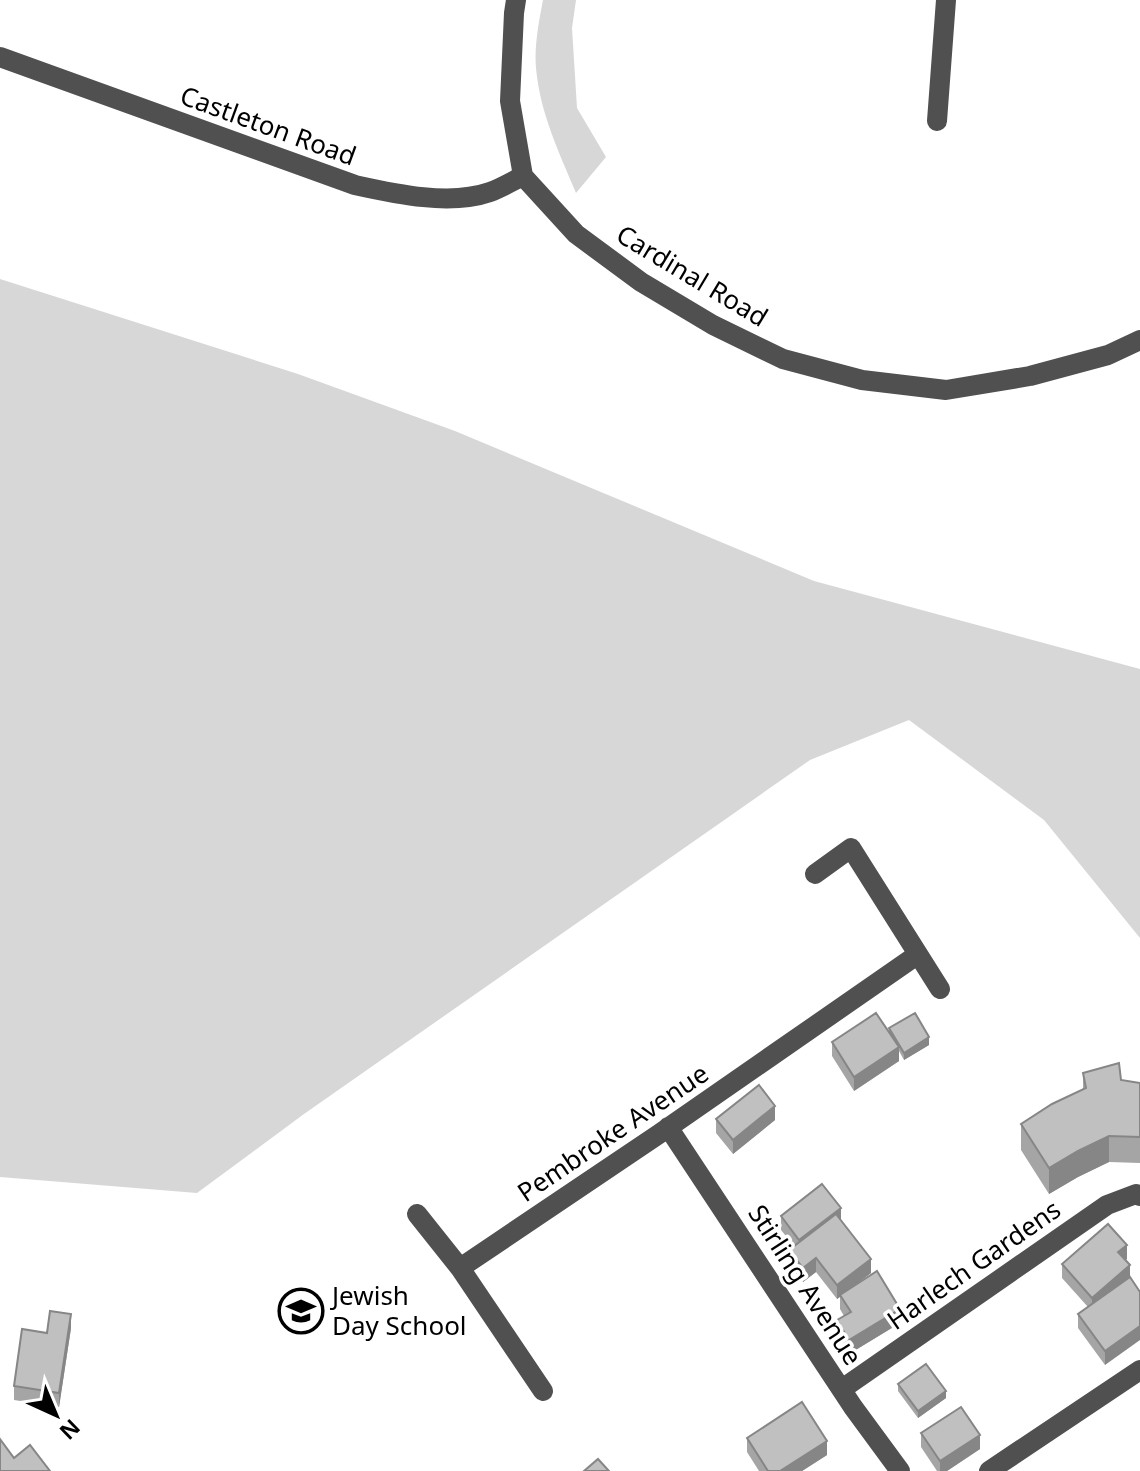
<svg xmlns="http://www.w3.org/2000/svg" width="1140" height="1471" viewBox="0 0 1140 1471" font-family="'Noto Sans',sans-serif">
  <rect width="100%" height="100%" fill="#fff"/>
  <path fill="#d7d7d7" d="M543,0h33l-4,28 5,80 29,49 -30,36c-17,-41 -36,-80 -40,-125 -2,-21 3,-47 7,-68z
    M0,279l298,95 157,57 359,150 326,88v269l-96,-118 -135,-100 -99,40 -506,354 -107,79 -197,-16z"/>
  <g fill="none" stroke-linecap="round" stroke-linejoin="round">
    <path stroke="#505050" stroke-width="20" d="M516,0l-2,13 -4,88 13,75
      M0,57l355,128c41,9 95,21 135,7 11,-4 23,-11 33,-16
      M937,121l9,-121
      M523,176l53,58 65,48 72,43 70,34 79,21 84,10 84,-14 78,-21 32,-15
      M815,874l36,-26 89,141
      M668,1127l185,280 47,64
      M417,1214l43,54
      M842,1389l265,-184 29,-11 4,2
      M543,1391l-83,-123 199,-134 258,-179
      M989,1471l151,-101"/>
  </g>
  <path fill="#a5a5a5" d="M889,1028l40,17 -25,15 -5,-9v10l-45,30 -22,-35v-14l57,-10z
    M1083,1073l57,10v80l-31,-1 -31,15 -29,17 -28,-44v-26l62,-35z
    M716,1119l59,1 -42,34 -17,-21z
    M781,1216l60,4 30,53 -18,13 47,37 -51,31 -12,-20v-14l7,-4 -4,-7v-12l-3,2 -21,-27 -13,10 -14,-18v-14l5,-4 -13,-16z
    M1127,1259l-2,1 -20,105 -27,-37v-14l10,-7 -26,-29v-14z
    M71,1328l-12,79 -45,-7v-14l33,-53z
    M898,1384l48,14 -28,20 -20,-27z
    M921,1433l59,16 -33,22h-10l-16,-24z
    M747,1438l80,17 -25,16h-43l-12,-19z"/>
  <path fill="#868686" d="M929,1037v8l-25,15v-7z
    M899,1047v14l-45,30v-14z
    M775,1106v14l-42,34v-14z
    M1109,1136v26l-31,15 -29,17v-26l29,-17z
    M841,1208v14l-42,32v-14z
    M1127,1245v14l-9,7v-14z
    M816,1258v14l-13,10v-14z
    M871,1259v14l-34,26v-14z
    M1130,1265v14l-38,33v-14z
    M900,1309v14l-51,31v-14z
    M71,1314v14l-12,79v-14z
    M1140,1326v14l-35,25v-14z
    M946,1391v7l-28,20v-7z
    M980,1435v14l-33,22h-7v-10z
    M827,1441v14l-25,16h-22z"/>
  <path fill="#c0c0c0" stroke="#868686" stroke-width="2" d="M876,1013l23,34 -45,30 -22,-35z
    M915,1013l14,24 -25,16 -15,-25z
    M1119,1063l2,17 19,3v54l-31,-1 -31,15 -29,17 -28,-44 31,-20 34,-16 -3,-15z
    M759,1085l16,21 -42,34 -17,-21z
    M822,1184l19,24 -42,32 -18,-24z
    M836,1214l35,45 -34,26 -21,-27 -13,10 -14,-18z
    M1108,1224l19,21 -9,7 12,13 -38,33 -30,-34z
    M877,1271l23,38 -51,31 -12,-20 14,-8 -11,-17z
    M1130,1277l10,15v34l-35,25 -27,-37z
    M50,1311l21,3 -12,79 -45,-7 8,-57 25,4z
    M926,1364l20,27 -28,20 -20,-27z
    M802,1402l25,39 -47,30h-12l-21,-33z
    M961,1407l19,28 -40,26 -19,-28z
    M0,1439l14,19 16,-13 20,26h-50z
    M598,1459l11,12h-25z"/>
  <defs>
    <g id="school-ring" transform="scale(2.3)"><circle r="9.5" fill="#fff" stroke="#000" stroke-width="1.5"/><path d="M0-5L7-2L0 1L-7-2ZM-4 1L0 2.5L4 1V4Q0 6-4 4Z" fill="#000"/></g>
  </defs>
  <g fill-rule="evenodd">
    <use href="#school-ring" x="301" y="1311"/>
  </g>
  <g text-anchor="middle" stroke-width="7" stroke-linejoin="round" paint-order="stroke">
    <g font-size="26" fill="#000" stroke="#fff">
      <text transform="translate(268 126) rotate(20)" y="9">Castleton Road</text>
      <text transform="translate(692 276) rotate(31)" y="9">Cardinal Road</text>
      <text transform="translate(613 1133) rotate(-34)" y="9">Pembroke Avenue</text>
      <text transform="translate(974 1265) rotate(-35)" y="9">Harlech Gardens</text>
      <text transform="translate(805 1285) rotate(57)" y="9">Stirling Avenue</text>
    </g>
    <g font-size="26" fill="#000" stroke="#fff" text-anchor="start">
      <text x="332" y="1305">Jewish<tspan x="332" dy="30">Day School</tspan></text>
    </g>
  </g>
  <g transform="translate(56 1415) rotate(136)" stroke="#ffffff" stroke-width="6" paint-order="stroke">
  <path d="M0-6L14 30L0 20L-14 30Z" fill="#000000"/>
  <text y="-12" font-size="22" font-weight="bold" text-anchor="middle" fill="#000000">N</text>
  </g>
</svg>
